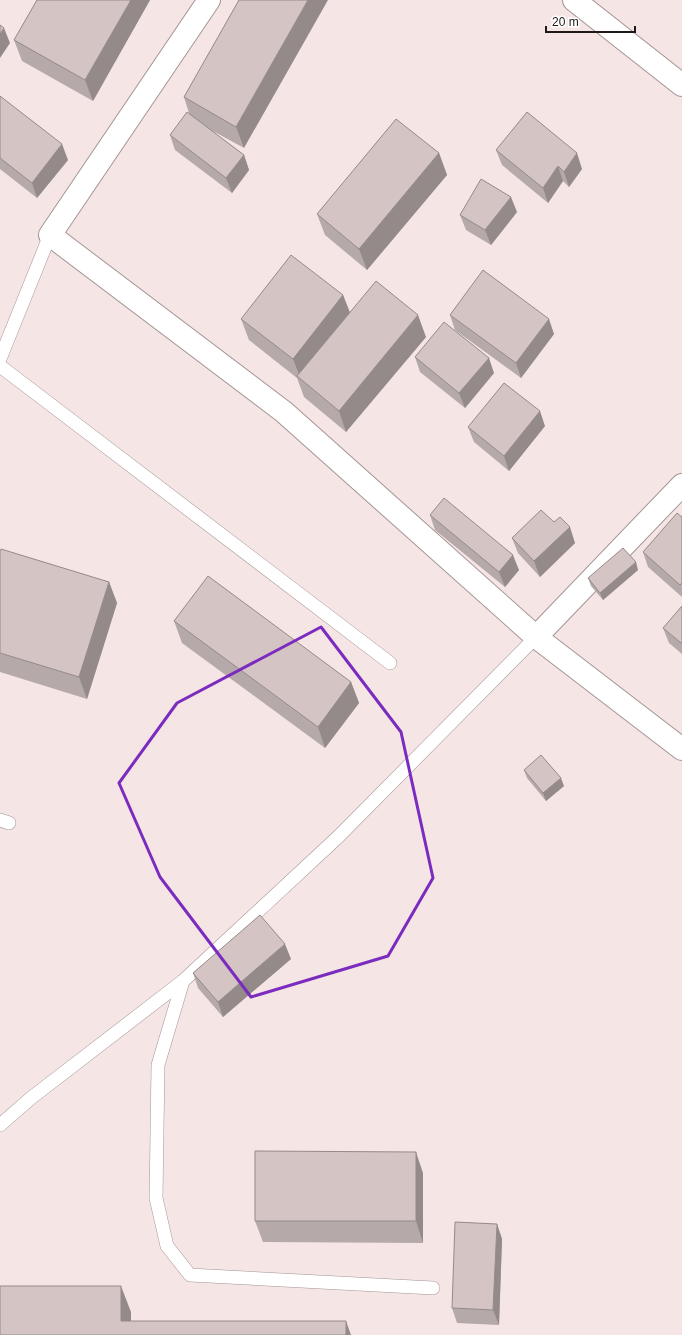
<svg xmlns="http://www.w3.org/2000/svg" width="682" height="1335" viewBox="0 0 682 1335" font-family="Helvetica,sans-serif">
  <rect width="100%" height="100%" fill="#f5e6e5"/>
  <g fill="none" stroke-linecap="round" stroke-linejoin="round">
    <g stroke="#a49595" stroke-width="14">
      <path id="service" d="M0,359l50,-124
        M0,366l390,297
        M0,820l9,3
        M0,1125l31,-27 152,-117
        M433,1288l-243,-13 -23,-29 -11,-48 2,-133 25,-84 156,-145 197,-199"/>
    </g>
    <g stroke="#a49595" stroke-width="24">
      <path id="minor" d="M209,0l-159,235 234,177 252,225 146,112
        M536,637l146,-152"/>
    </g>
    <g stroke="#a49595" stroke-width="24">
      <path id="trunk" d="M574,0l108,85"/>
    </g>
    <use href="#service" stroke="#fff" stroke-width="13"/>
    <use href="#minor" stroke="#fff" stroke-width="22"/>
    <use href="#trunk" stroke="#fff" stroke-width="22"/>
  </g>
  <path fill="#b6a9a9" d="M37,0h113l-57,101 -71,-40 -8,-21z
    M239,0l5,148 -33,-18 33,25 5,15 -17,23 -57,-43 -5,-15 19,-22 -5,-16z
    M0,96l68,64 -31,38 -37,-29z
    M496,150l86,19 -13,18 -6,-6 -15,22 -46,-38z
    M439,153l8,22 -80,95 -42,-35 -8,-21z
    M517,212l-26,33 -25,-15 -6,-15z
    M343,295l7,17 76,25 -80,95 -42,-35 -7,-19 -48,-38 -8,-21z
    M450,315l104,19 -33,44 -66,-48z
    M415,357l79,16 -29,35 -45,-36z
    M545,426l-36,45 -35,-29 -6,-15z
    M430,515l89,55 -14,17 -70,-57z
    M682,517v80l-34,-30 -5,-15z
    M554,522l21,21 -35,34 -22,-24 -6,-15z
    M0,551l109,31 8,21 -30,96 -87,-27z
    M638,570l-35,30 -12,-14 -3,-8z
    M682,606v48l-13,-11 -6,-15z
    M174,621l177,61 8,21 -34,45 -143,-105z
    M524,770l40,16 -18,15 -19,-23z
    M291,959l-68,58 -25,-29 -5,-15z
    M423,1173v70l-160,-1 -8,-21z
    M497,1224l5,15 -3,86 -42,-2 -5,-15z"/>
  <path fill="#948a89" d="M131,0h19l-57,101 -8,-21z
    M308,0h20l-84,148 -8,-21z
    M4,28l6,15 -10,15v-24z
    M62,144l6,16 -31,38 -5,-15z
    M439,153l8,22 -80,95 -8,-21z
    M577,153l5,16 -13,18 -5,-15z
    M244,155l5,15 -17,23 -6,-15z
    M558,166l5,15 -15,22 -5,-15z
    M511,197l6,15 -26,33 -6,-15z
    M343,295l8,21 -50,63 -8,-20z
    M418,315l8,22 -80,95 -7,-21z
    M549,319l5,15 -33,44 -5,-15z
    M489,358l5,15 -29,35 -6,-15z
    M540,411l5,15 -36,45 -5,-15z
    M570,527l5,16 -35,34 -6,-16z
    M513,555l6,15 -14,17 -6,-15z
    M636,562l2,8 -35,30 -3,-7z
    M109,582l8,21 -30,96 -8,-22z
    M351,682l8,21 -34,45 -7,-21z
    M561,778l3,8 -18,15 -3,-8z
    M285,944l6,15 -68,58 -5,-15z
    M416,1152l7,21v70l-7,-22z
    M497,1224l5,15 -3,86 -6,-15z
    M121,1286l10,26v23l-10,-14z
    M346,1321l5,14h-5z"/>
  <path fill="#d4c5c4" stroke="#948a89" d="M37,0h94l-46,80 -71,-40z
    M239,0h69l-72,127 -52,-30z
    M0,25l4,3 -4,6z
    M0,96l62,48 -30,39 -32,-25z
    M187,112l57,43 -18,23 -56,-43z
    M527,112l50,41 -13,19 -6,-6 -15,22 -47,-38z
    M396,119l43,34 -80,96 -42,-35z
    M481,179l30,18 -26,33 -25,-15z
    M291,255l52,40 -50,64 -52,-40z
    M483,270l66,49 -33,44 -66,-48z
    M376,281l42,34 -79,96 -42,-35z
    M444,322l45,36 -30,35 -44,-36z
    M504,383l36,28 -36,45 -36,-29z
    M444,498l69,57 -14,17 -69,-57z
    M541,510l13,12 6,-5 10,10 -36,34 -22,-23z
    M677,513l5,4v66l-2,2 -37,-33z
    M623,548l13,14 -36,31 -12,-15z
    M1,549l108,33 -30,95 -79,-24v-102z
    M208,576l143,106 -33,45 -144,-106z
    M682,606v36l-1,1 -18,-15z
    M541,755l20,23 -18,15 -19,-23z
    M260,915l25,29 -67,58 -25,-29z
    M255,1151l161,1v69h-161z
    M455,1222l42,2 -4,86 -41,-2z
    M0,1286h121v35h225v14h-346z"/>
  <path fill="none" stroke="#7b2cbf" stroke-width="3" stroke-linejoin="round" d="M321,627l80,105 32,146 -45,78 -137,41 -91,-120 -41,-94 58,-80z"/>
  <path d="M546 26v6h89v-6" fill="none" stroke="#1e1818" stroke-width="2"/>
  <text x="552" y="26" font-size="12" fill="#1e1818" stroke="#ffffff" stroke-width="3" paint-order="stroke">20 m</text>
</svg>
